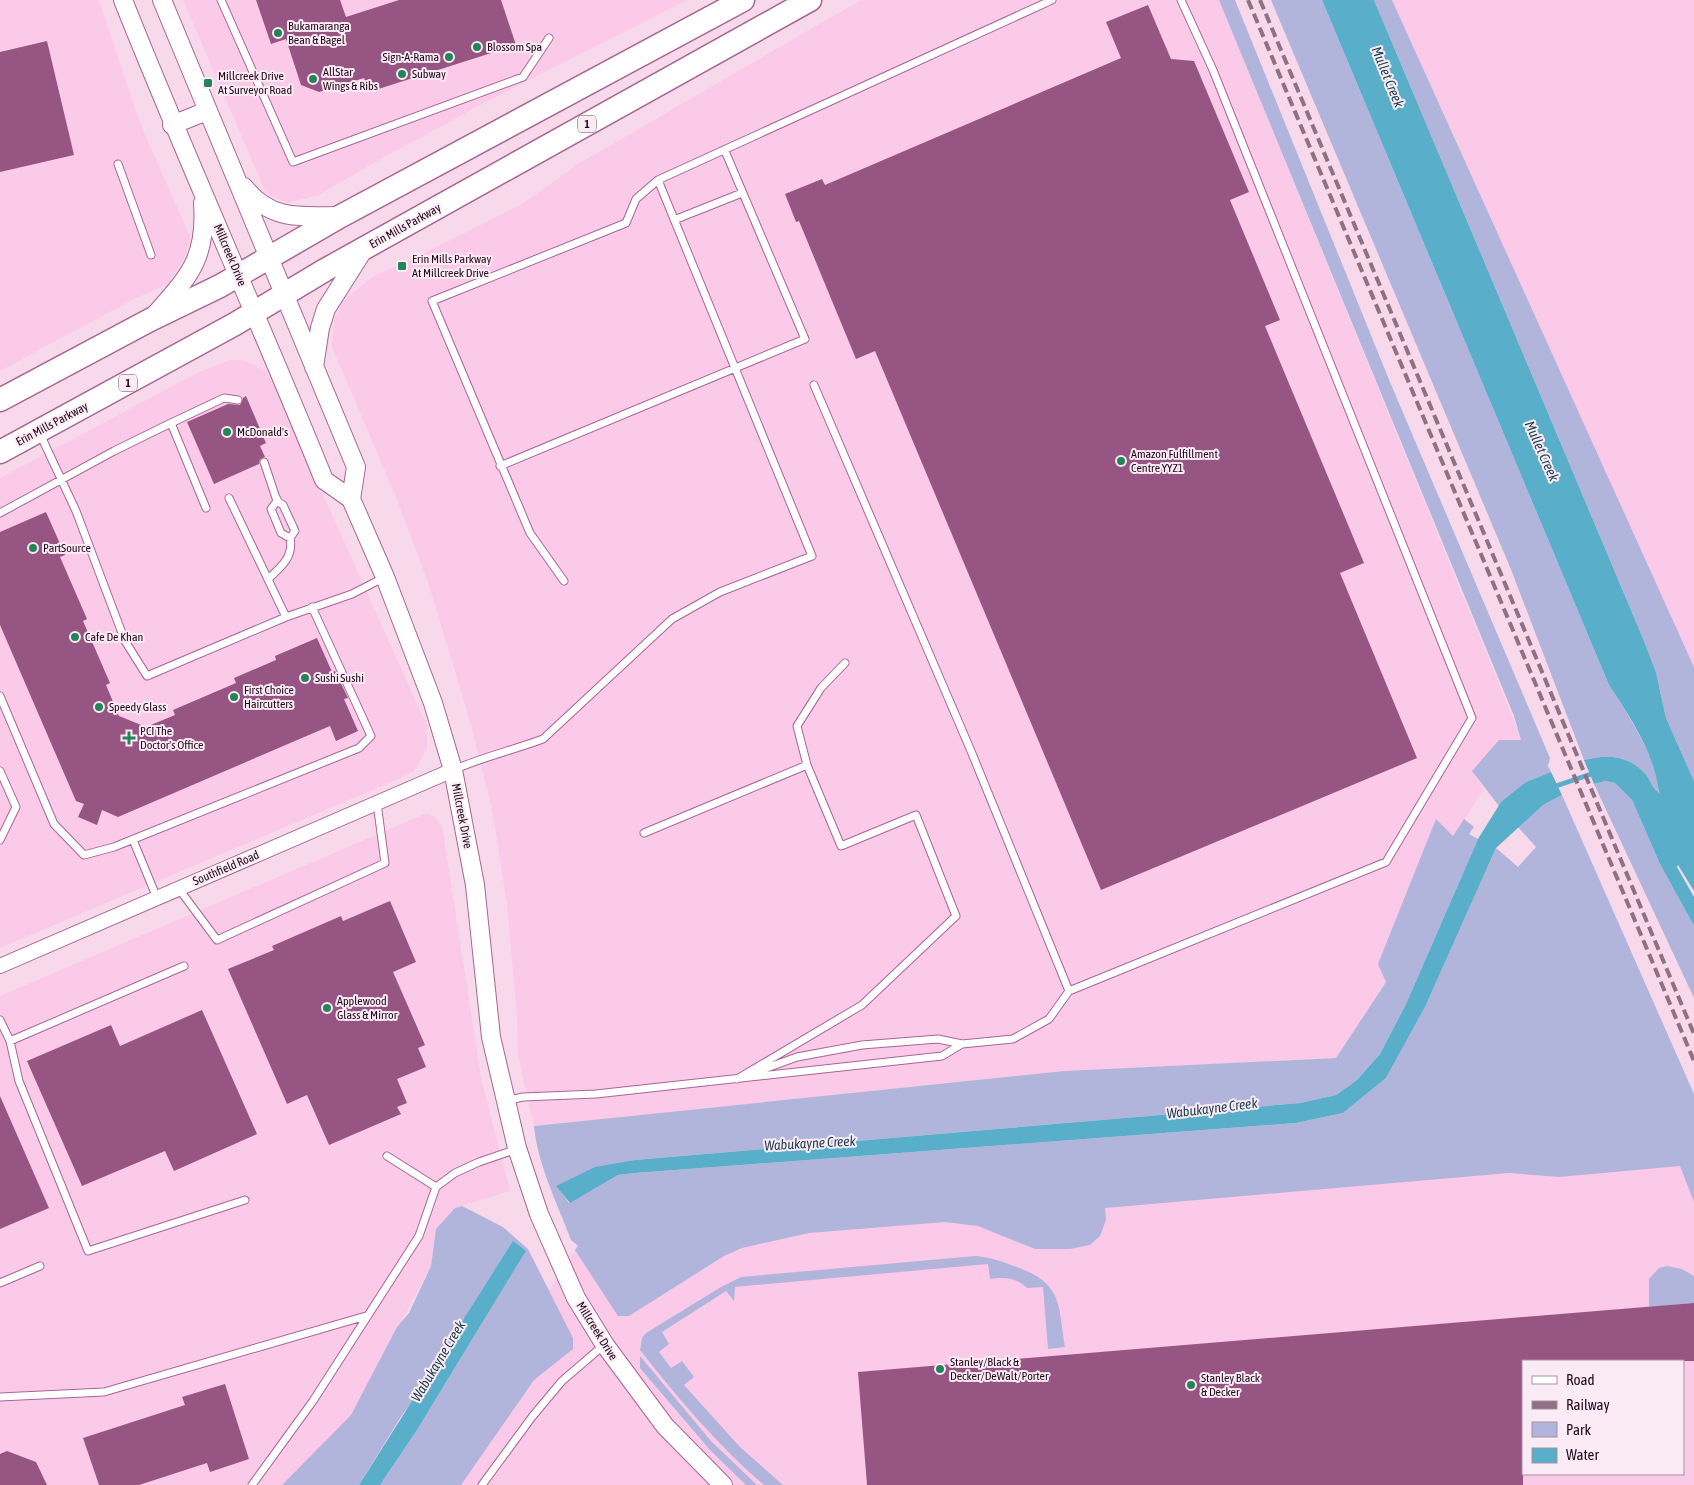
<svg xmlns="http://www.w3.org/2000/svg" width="1694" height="1485" viewBox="0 0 1694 1485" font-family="'Asap Condensed',sans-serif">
  <rect width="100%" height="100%" fill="#f8d9ec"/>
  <path fill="#fbcae9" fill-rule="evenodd" d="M0,0h99l41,123 51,116 -6,17 -17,28 -34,15 -134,72z
    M183,0h504l-199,101 -120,65 -49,29 -32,8 -21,-10z
    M861,0h358l303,740 -50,30 12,19 -31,47 -18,-16 -49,161 -50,77 -272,13 -530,55 -16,-71 -1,-38 -10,-113 -15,-95 -22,-88 -42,-139 -32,-85 -64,-150 2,-28 10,-19 28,-23 81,-38 69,-35 56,-40z
    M1392,0h302v667z
    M229,360h14l22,10 7,11 155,345v23l-13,22 -13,7 -401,170v-470l197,-105z
    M427,813l7,3 8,9 39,252 29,114 -55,17 -19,21 -5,37 -80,149 -69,70h-282v-489z
    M1694,1143v342h-1271l155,-239zM1523,1361h160v113h-160z"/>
  <path fill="#b1b5db" d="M1219,0h16l155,382 160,376 -2,8 3,6 -25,10 -27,24 -27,-35 27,-31h22l-7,-24z
    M1271,0h51l287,685c14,21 55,85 49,109 -19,-33 -36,-43 -74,-34l-74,-193z
    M1374,0h18l302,667v114l-28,-63 -10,-46 -12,-31z
    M1605,781l10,2 17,17 28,64 34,62v72l-100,-214z
    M1562,795l132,299v108l-14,-36 -121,11 -50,-4 -404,35 1,12 -6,16 -10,9 -20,4h-35l-57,-23 -33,-4 -136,11 -67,15 -18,8 -95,60h-11l-43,-66 3,-4 -7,-6c-13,-35 -34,-77 -37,-114l530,-55 272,-13 50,-76 -8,-18 58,-145 17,17 11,-17 10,8 -5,7 9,5 -72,165 -26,50 -23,26 -21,15 -36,8 -665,57 -78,26 12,17 49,-28 17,-2 661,-50 47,-10 43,-35 39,-71 71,-159 22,19 18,-20 -19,-21 26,-21z
    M462,1206l41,21 25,22 45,89v11l-39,31 -73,105h-81l37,-55 109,-179 -124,164 -43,70h-77l69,-70 46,-88 12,-14 22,-47 5,-37 19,-21z
    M975,1256c15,1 28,6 42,11 46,17 41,37 48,80l-17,2 -5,-62 -16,1c-12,-11 -22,-11 -37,-9l-2,-15 -253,23 -1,14 -8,-10 -64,41 7,12 -10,8 12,16 11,-7 12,16 -10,8 56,62 43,38h-19c-47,-40 -86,-87 -124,-135l2,-12 4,-5 75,-46 20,-10z
    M1667,1266l15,3 12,7v27l-45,4v-28l10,-11z
    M640,1356l71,85 46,44h-11l-36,-35 -70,-82z"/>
  <path fill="#59afc9" d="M1322,0h52l270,641 12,31 10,46 28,63v110l-16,-26 -1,2 17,30v29l-34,-62 -28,-64 -17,-17 -10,-2 -11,3 -10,-24c24,-6 45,-5 62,15 4,5 8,15 13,18 -4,-39 -29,-76 -50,-108z
    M1551,772l11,23 -19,10 -47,43 -71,159 -39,71 -43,35 -47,10 -661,50 -17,2 -48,28 -14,-17 39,-19 40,-7 665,-57 36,-8 21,-15 23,-26 26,-50 72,-165 23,-37 25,-20z
    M513,1241l13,10 -109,179 -37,55h-21z"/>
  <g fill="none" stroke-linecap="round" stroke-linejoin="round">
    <path stroke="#59afc9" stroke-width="5" d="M1553,787l41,-14"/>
  </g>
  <path fill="#965582" d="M256,0h84l6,17 53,-17h102l15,45 -147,47 -5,-14 -45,14 -18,-7 -15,-46 -15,5z
    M1148,5l23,54 23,2 55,131 -19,8 50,120 -15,6 99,237 -24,10 77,185 -316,132 -226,-539 -19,8 -57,-138 -3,1 -11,-28 37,-15 3,6 296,-127 -15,-36z
    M47,41l27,114 -74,17v-120z
    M246,396l20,47 -6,3 5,11 -5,2 -1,5 -45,20 -27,-62 41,-18 12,1 3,-7z
    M46,512l19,43 -5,2 27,62 -4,2 27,62 -4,2 13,31 27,11 29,-12 -2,-5 63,-27 -2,-5 42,-18 -1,-4 42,-18 15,34 3,-1 13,27 -4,1 14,32 -22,10 -6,-15 -212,91 -16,-7 -5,15 -19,-8 6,-13 -8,-3 -76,-176v-93z
    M390,901l26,61 -23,10 32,73 -7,3 8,19 -29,12 10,24 -10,4 4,7 -72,31 -22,-50 -20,9 -59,-135 46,-19 -2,-4 69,-30 2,5z
    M202,1010l55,124 -83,37 -9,-20 -83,35 -55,-125 84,-36 9,21z
    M0,1096l49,112 -49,21z
    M1694,1303v58h-171v124h-656l-9,-113z
    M225,1384l24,75 -39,13 -3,-9 -68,22h-40l-16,-47 102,-33 -3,-8z
    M7,1451l29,11 11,23h-47v-31z"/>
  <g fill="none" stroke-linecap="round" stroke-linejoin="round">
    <g stroke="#a96593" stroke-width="9">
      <path id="service" d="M221,0l72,162 230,-85 26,-39
        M118,164l33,91
        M658,180l394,-180
        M674,220l68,-27
        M814,385l157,366 98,240 317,-129 86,-144 -259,-648 -32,-70
        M171,423l53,-25 14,2
        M40,434l36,77 49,130 22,35 139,-59 66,-23 33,-17
        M264,462l13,39 6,4 12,26 -5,7c4,19 -9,29 -22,41
        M500,466l305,-127 -80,-188
        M229,498l57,119
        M277,499v2l-6,8 10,24 9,5
        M0,513l114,-62 57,-28 35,85
        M0,696l54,128 30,31 30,-8 245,-99 12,-12 -59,-129
        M453,770c30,-13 60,-20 90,-31l129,-120 48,-27 92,-36 -154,-376 -22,19 -10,24 -194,78 98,232 34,48
        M0,771l16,36 -16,33
        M644,833l163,-68
        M133,840l24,58
        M179,889l38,51 168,-77 -8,-60
        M0,1020l10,21 174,-75
        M10,1041l9,40 69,170 157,-51
        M753,1073l44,-16 65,-12 76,-6 24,5 51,-5 36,-20 20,-28
        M737,1079l125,-74 94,-89 -40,-101 -75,31 -34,-81 -10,-39 24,-38 24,-25
        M505,1101l18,-4 73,-3 346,-38 20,-12
        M387,1156l49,31
        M0,1283l40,-17
        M0,1397l104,-5 262,-76
        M252,1485l61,-84 106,-165 17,-49 19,-14 24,-11 38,-13
        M482,1485l50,-68 30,-36 42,-36"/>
    </g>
    <g stroke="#a96593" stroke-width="16">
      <path id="minor" d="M0,966l453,-196"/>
    </g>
    <g stroke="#a96593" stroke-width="20">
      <path id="tertiary" d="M123,0c64,161 136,319 201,480l27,19
        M162,0l194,467 -5,32 34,78 48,126 20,67 22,115 16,152 26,111 22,66 37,84 29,47 60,81 58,59
        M172,125l35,-14
        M244,187c27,35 58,29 97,29
        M154,316c35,-40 53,-57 49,-113
        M314,367l6,-39 6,-19 38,-60"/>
    </g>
    <g stroke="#a96593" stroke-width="25">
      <path id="primary" d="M0,400l150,-80 70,-34 121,-70 402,-216
        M0,452l235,-128 90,-54 485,-270"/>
    </g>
    <use href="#service" stroke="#fff" stroke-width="7"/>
    <use href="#minor" stroke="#fff" stroke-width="14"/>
    <use href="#tertiary" stroke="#fff" stroke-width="18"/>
    <use href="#primary" stroke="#fff" stroke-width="22"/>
    <path stroke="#8e7184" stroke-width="4" stroke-dasharray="10 5" stroke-linecap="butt" d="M1248,0l446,1061
      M1260,0l434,1034"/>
  </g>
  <g fill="#25835a" stroke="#fbebf5" stroke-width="2">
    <circle cx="278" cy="33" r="5"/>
    <circle cx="477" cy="47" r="5"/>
    <circle cx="449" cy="57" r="5"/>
    <circle cx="402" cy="74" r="5"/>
    <circle cx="313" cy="79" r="5"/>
    <rect x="203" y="78" width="10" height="10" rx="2.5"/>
    <rect x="397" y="261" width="10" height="10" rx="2.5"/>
    <circle cx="227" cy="432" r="5"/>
    <circle cx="1121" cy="461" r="5"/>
    <circle cx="33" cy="548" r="5"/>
    <circle cx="75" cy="637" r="5"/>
    <circle cx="305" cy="678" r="5"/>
    <circle cx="234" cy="697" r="5"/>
    <circle cx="99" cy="707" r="5"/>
    <path d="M126.5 730.5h5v5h5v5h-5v5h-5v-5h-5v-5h5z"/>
    <circle cx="327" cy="1008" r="5"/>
    <circle cx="940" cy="1369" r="5"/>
    <circle cx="1191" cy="1385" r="5"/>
  </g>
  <g text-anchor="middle" stroke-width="4" stroke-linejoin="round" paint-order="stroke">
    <g fill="#fbebf5" stroke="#644d5c" stroke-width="1">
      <rect x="578" y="115.5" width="18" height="17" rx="4"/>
      <rect x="119" y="374.5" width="18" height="17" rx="4"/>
    </g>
    <g font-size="11" font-weight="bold" fill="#23091b">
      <text x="587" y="128">1</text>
      <text x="128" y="387">1</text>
    </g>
    <g font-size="12" fill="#23091b" stroke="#fbebf5" text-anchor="start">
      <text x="288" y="30">Bukamaranga<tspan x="288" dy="14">Bean &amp; Bagel</tspan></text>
      <text x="487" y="51">Blossom Spa</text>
      <text x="439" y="61" text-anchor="end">Sign-A-Rama</text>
      <text x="323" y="76">AllStar<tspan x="323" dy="14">Wings &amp; Ribs</tspan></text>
      <text x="412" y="78">Subway</text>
      <text x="218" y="80">Millcreek Drive<tspan x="218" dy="14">At Surveyor Road</tspan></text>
      <text x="412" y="263">Erin Mills Parkway<tspan x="412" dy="14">At Millcreek Drive</tspan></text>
      <text x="237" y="436">McDonald's</text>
      <text x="1131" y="458">Amazon Fulfillment<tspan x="1131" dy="14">Centre YYZ1</tspan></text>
      <text x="43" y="552">PartSource</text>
      <text x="85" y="641">Cafe De Khan</text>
      <text x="315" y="682">Sushi Sushi</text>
      <text x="244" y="694">First Choice<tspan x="244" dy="14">Haircutters</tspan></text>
      <text x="109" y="711">Speedy Glass</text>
      <text x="140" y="735">PCI The<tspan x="140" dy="14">Doctor's Office</tspan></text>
      <text x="337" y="1005">Applewood<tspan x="337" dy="14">Glass &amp; Mirror</tspan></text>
      <text x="950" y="1366">Stanley/Black &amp;<tspan x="950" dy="14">Decker/DeWalt/Porter</tspan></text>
      <text x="1201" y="1382">Stanley Black<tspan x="1201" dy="14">&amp; Decker</tspan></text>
    </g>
    <g font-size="12" fill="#23091b" stroke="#fbebf5">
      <text transform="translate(405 226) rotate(-29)" y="4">Erin Mills Parkway</text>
      <text transform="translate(230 255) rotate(67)" y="4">Millcreek Drive</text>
      <text transform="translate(52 424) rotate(-28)" y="4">Erin Mills Parkway</text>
      <text transform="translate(462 816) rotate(79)" y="4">Millcreek Drive</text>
      <text transform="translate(226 868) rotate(-23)" y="4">Southfield Road</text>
      <text transform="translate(597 1331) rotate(58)" y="4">Millcreek Drive</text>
    </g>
    <g font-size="14" font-style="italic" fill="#1c434f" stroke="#fbebf5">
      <text transform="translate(1388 77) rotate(68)" y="5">Mullet Creek</text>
      <text transform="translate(1542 451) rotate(66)" y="5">Mullet Creek</text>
      <text transform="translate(1212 1108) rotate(-7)" y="5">Wabukayne Creek</text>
      <text transform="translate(810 1143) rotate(-3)" y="5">Wabukayne Creek</text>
      <text transform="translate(438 1361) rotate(-59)" y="5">Wabukayne Creek</text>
    </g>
  </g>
  <rect x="1522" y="1360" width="162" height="115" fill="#fbebf5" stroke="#a5919e"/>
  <rect x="1532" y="1376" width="25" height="8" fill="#ffffff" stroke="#a5919e"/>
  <text x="1566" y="1385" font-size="15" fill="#23091b">Road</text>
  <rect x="1532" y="1401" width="25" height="8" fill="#8e7184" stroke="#a5919e"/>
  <text x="1566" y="1410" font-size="15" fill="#23091b">Railway</text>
  <rect x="1532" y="1422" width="25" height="15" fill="#b1b5db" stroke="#a5919e"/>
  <text x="1566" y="1435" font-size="15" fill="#23091b">Park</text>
  <rect x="1532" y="1448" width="25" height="15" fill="#59afc9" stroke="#a5919e"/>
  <text x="1566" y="1460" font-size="15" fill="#23091b">Water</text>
</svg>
